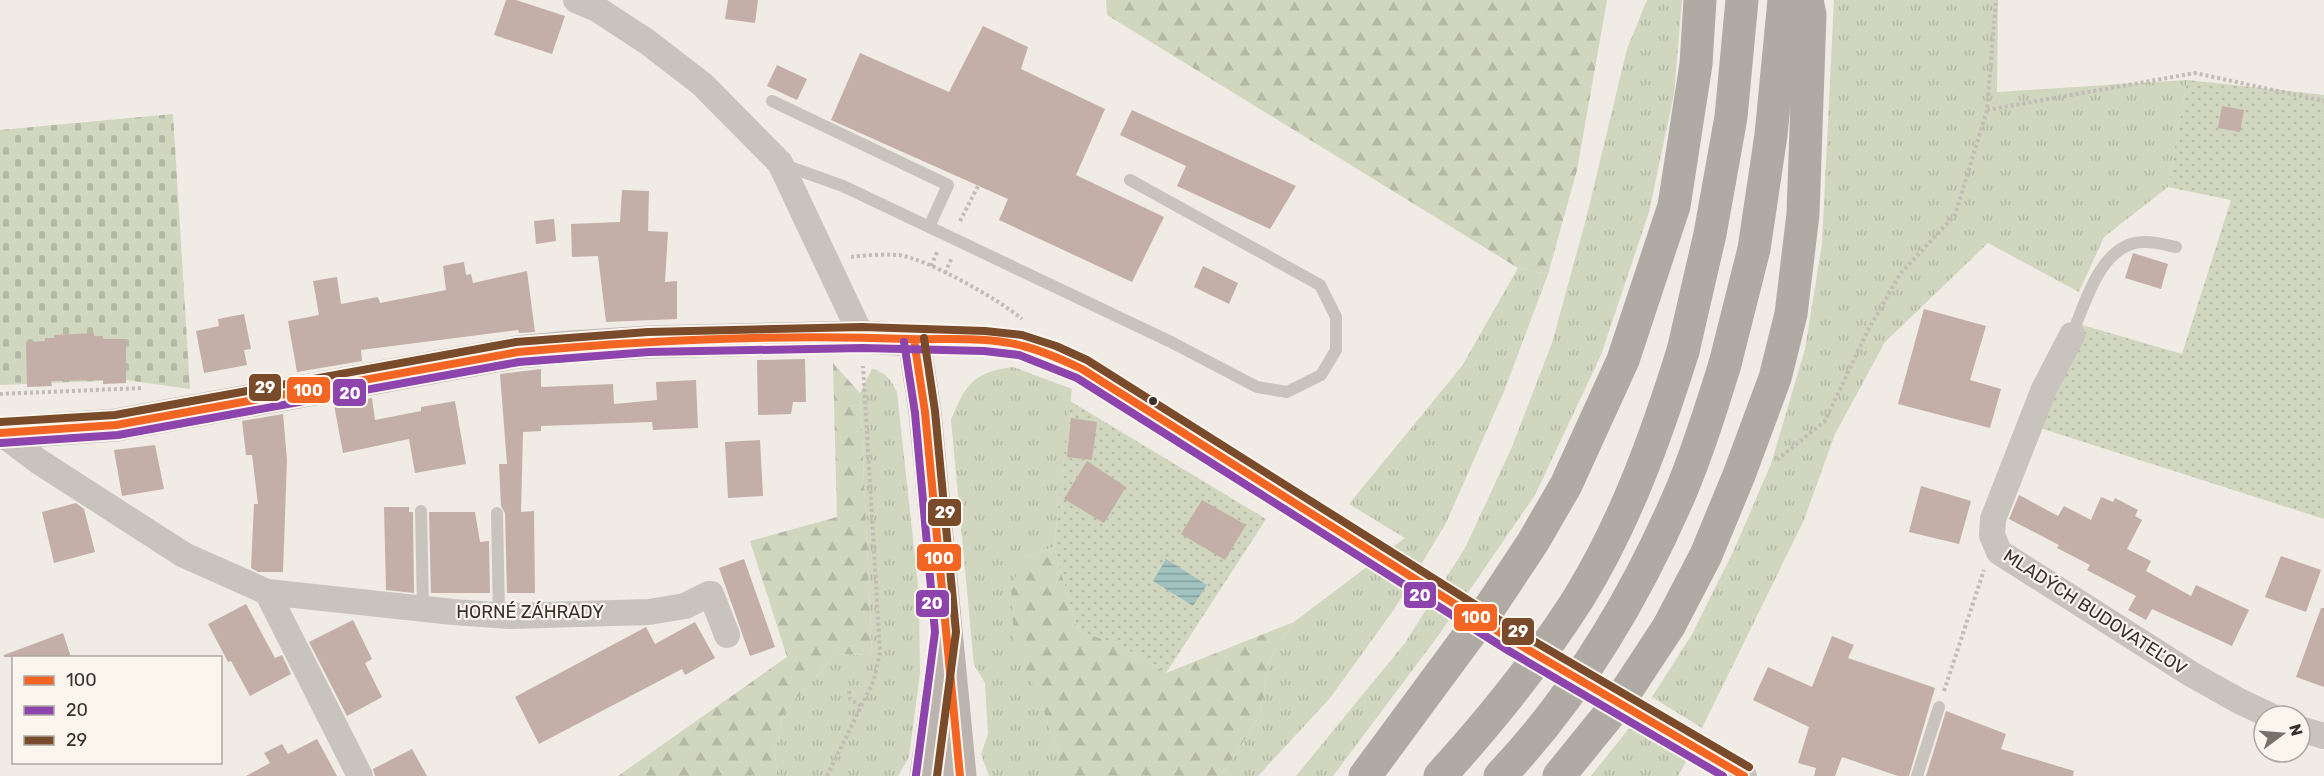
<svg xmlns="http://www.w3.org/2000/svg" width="2324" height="776" viewBox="0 0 2324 776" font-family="Rubik,sans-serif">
  <defs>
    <pattern id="grass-tufts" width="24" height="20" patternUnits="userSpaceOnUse" patternTransform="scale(1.5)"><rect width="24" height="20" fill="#d1d6bf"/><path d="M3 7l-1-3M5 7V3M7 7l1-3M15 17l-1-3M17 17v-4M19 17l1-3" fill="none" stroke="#b4b8a4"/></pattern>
    <pattern id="forest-firs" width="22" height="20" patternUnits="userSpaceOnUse" patternTransform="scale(1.5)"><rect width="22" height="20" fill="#d1d6bf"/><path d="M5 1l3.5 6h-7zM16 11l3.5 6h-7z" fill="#b4b8a4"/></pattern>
    <pattern id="cemetery-stones" width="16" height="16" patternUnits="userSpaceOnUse" patternTransform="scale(1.5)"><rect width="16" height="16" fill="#d1d6bf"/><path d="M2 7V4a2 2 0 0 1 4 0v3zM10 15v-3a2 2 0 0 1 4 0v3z" fill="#b4b8a4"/></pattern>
    <pattern id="garden-dots" width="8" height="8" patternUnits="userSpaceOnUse" patternTransform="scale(1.5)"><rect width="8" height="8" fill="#d1d6bf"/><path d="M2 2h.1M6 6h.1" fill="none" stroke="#b4b8a4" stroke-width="1.8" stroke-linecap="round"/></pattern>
    <pattern id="water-rules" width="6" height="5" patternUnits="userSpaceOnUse" patternTransform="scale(1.5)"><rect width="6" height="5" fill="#a1c2c1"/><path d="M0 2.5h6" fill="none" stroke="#849e9d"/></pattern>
  </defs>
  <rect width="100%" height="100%" fill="#f0ebe5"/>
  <path fill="url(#grass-tufts)" d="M1647,0h35l-8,94 -25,118 -48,143 -66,140 -97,141 -105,140h-37l109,-133 60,-95 47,-101 40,-104 34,-124 41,-170z
    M1834,0h164l-1,92 190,-12 -19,107 -64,50 -25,55 -91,-49 -103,99 -50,92 -31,86 -102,208 -50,-31 39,-61 43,-86 37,-86 34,-115 17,-105z
    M1518,268l30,6 -43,115 -59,134 -51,85 -65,90 -72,78h-40l8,-7 34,-54 9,-55 25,-38 111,-84 -56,-34 113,-138z
    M1013,367l59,22 -18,158 -30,10 17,146 17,49v24h-69l-8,-22 7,-20 -3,-51 -11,-18 -23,-245c14,-35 22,-48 62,-53z
    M872,369c14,3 19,11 25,23l22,203 1,78 -11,84 -11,19h-121l-2,-24 9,-39 51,-59 37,1 -12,-262z
    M1630,727l58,31 -10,18h-87z"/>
  <path fill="url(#forest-firs)" d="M1106,0h501l-30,170 -29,104 -30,-6 -411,-253z
    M833,363l27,30 12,262 -37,-1 -51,59 -9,39 2,24h-159l169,-119 -37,-116 87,-24z
    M1054,547l24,84 41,13 47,29 128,-51 -25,38 -9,55 -34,54 -8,7h-160v-24l-17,-49 -27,-61 -3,-55 13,-30z"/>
  <path fill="url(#cemetery-stones)" d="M173,114l17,275 -64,-9 -126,5v-255z"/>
  <path fill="url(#garden-dots)" d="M2187,80l137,15v424l-284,-91 42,-103 100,29 49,-154 -63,-13z
    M1070,401l196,118 -100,154 -47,-29 -41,-13 -24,-84z"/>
  <path fill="url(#water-rules)" d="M1166,559l41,26 -14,21 -40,-25z"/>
  <path fill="#c3afa7" d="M506,0h10l49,16 -13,38 -58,-19z
    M728,0h30l-3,23 -30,-4z
    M983,26l45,21 -7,22 84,40 -29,66 88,42 -32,65 -133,-62 9,-21 -177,-79 29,-67 89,39z
    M777,65l30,14 -10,21 -30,-14z
    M2222,106l22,4 -4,22 -22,-4z
    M1132,110l164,76 -26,43 -93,-43 9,-20 -66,-31z
    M622,190l27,1 -1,40 20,1 -3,50 12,-1v38l-71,3 -8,-66 -26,1 -1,-33 49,-2z
    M554,219l2,22 -20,3 -2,-23z
    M2133,253l35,11 -7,25 -36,-11z
    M464,262l2,13 5,-1 2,9 54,-12 8,61 -16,1 -1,-3 -157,20 1,11 -65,11 -9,-51 31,-6 -6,-34 24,-4 4,27 37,-7 2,6 66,-13 -3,-24z
    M1203,266l35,17 -9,21 -35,-17z
    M1924,309l62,17 -16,54 31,9 -11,39 -92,-24z
    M244,314l7,35 -7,1 3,15 -43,8 -8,-42 23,-5 -1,-7z
    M94,333v3h9v3h23v44l-23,1v-4l-52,1 1,5 -25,1 -1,-45 19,-1v-3h9v-3z
    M805,359l1,43h-13l-2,12 -33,1 -1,-55z
    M541,369v18l72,-3 1,20 43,-4 -1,-18 40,-2 2,48 -45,2 -1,-8 -111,4v5l-18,1 -2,80 13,-1 1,82h-28l-2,-80 -4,-7 -2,-42h8l-7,-90z
    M372,398l3,22 46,-9v-4l34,-6 11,63 -51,9 -6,-34 -66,14 -9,-48z
    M283,414l4,46 -4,112h-25l-7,-4 3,-64h4l-6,-49h-6l-4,-34z
    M1071,418l26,4 -5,38 -25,-3z
    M760,440l3,56 -35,2 -3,-56z
    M155,445l9,44 -42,7 -8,-46z
    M1087,461l39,26 -22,36 -40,-24z
    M1921,486l50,15 -12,43 -50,-12z
    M2019,495l39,21 6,-10 27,14 10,-23 12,5 2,-4 23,12 -3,6 7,4 -15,29 24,12 -5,10 45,25 5,-11 53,25 -17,36 -80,-37 -6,11 -18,-10 8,-14 -49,-26 3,-5 -33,-17 2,-3 -50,-26z
    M1202,500l44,25 -21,35 -44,-26z
    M76,503l8,6 11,43 -41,11 -12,-51z
    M384,507h25v5h4l1,81 -28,-3z
    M429,512h46l5,30 9,-1 1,52h-59z
    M2281,556l40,14 -15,42 -41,-15z
    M744,559l31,88 -25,9 -31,-88z
    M246,604l29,54 7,-3 9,19 -41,22 -19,-35 -3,1 -20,-38z
    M2321,608h3v79l-28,-10z
    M353,620l19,39 -7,4 17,34 -35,19 -38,-74z
    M695,622l20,36 -30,17 -3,-6 -143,75 -24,-47 131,-70 9,17z
    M63,633l8,24h-67v-2z
    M1832,636l22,9 -6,13 87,30 -26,88h-11l-56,-19 -7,19h-21l2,-8 -18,-5 11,-36 -56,-27 15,-33 44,20z
    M1946,711l60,23 -5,15 73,22 -1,5h-147z
    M317,739l20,37h-91l24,-13 -6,-10 18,-9 6,10z
    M412,749l15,27h-52l-2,-7z"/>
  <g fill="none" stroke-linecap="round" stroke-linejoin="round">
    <path stroke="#ccc6c0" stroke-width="26" stroke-dasharray="26 13" stroke-linecap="butt" d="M1377,555l138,87"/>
    <path stroke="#c2bbb6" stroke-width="4" stroke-dasharray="3 3" stroke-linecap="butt" d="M1987,110l208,-37 129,28
      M960,221l18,-35
      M851,257c14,-2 32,-3 47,-2 28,3 102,45 124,64
      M931,266l7,-16
      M945,273l7,-16
      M0,394l143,-6
      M1777,460l48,-39 42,-89 33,-58 55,-59 32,-105 9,-110
      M849,691l1,8 11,7
      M1944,691l40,-121
      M827,776l47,-96 6,-28 -17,-286"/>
    <path stroke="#c9c3be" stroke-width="12" d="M772,101l176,84 -19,42
      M781,164l62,22 328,156 86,45 30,5 34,-17 15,-25v-33l-16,-32 -190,-105
      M2072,335c13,-32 29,-92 71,-93 11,-1 23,3 33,5
      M421,511l2,98
      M497,513l2,102
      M1917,776l22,-69"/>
    <path stroke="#c9c3be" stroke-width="26" d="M576,0l21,9 49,32 56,43 78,79 82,174
      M2072,335l-28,54 -51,130 -1,16 7,17 192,122 48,27 32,15
      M914,340l71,1 36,4 61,24 197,122 98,64
      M1,433l37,28 146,94 83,37 186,20 57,4 139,-4 36,-6 24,-12h2l16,41
      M267,592l93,184
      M1515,642l229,134
      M2300,729l24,7"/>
    <path stroke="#bab3ae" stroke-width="33" d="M0,433l116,-8 402,-73 53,-5 78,-5 213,-5 52,3 11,72 35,364
      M926,776l13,-92"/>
    <path stroke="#afaaa4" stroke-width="33" d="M1683,351l27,-117 21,-117 11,-117
      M1725,364l29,-115 17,-114 13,-135
      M1669,626l37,-71 33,-80 36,-97 16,-64 12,-100 7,-199 -3,-15
      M1365,776l127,-172 41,-62 33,-57 57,-125 51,-154 22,-142 4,-64"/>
    <path stroke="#afaaa4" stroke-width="33" d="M1440,776c50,-55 98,-114 138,-177 47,-76 78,-162 105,-248
      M1500,776c78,-82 138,-184 182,-287 17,-41 30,-83 43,-125
      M1559,776l60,-74 50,-76"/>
    <g stroke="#fbf5ee" stroke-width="12">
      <path id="bus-1" d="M914,340l11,72 35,364
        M0,433l116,-8 402,-73c129,-12 262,-18 391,-13 37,1 78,-3 114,7 20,5 40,14 59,23l433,273 229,134"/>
    </g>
    <g stroke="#fbf5ee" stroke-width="12">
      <path id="bus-2" d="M904,342l11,71 20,219 -19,143
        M1,443l117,-8 401,-73 130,-10 213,-4 122,3 35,4 58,23 432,273 214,125"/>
    </g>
    <g stroke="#fbf5ee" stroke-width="12">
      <path id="bus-3" d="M924,338l11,73 21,221 -19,144
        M0,422l115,-7 401,-73 132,-10 214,-5 123,4 37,4 34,11 31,14 433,273 229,134"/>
    </g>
    <use href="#bus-1" stroke="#f26522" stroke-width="8"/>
    <use href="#bus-2" stroke="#8e44ad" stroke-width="8"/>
    <use href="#bus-3" stroke="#7a4b2a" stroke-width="8"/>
  </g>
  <circle fill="#3b302b" stroke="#fbf5ee" stroke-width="2" cx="1153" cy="401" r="5"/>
  <g text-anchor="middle" stroke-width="4.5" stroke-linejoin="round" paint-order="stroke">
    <g font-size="18" fill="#3b302b" stroke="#fbf5ee">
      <text x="530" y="618">HORNÉ ZÁHRADY</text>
      <text transform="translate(2095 612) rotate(33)" y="6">MLADÝCH BUDOVATEĽOV</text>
    </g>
  </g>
  <g stroke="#fbf5ee" stroke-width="2">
    <rect x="248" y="373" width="34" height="29" rx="6" fill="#7a4b2a"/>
    <rect x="286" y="376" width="45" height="28" rx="6" fill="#f26522"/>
    <rect x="332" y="378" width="35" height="29" rx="6" fill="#8e44ad"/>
    <rect x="927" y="498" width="35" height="29" rx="6" fill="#7a4b2a"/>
    <rect x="916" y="543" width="46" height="29" rx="6" fill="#f26522"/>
    <rect x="1403" y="581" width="34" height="28" rx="6" fill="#8e44ad"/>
    <rect x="915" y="589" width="35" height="29" rx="6" fill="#8e44ad"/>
    <rect x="1453" y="603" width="45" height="29" rx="6" fill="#f26522"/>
    <rect x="1501" y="617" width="34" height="29" rx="6" fill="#7a4b2a"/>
  </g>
  <g font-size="16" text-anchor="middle" font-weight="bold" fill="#fff">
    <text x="265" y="393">29</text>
    <text x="308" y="396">100</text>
    <text x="350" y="399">20</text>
    <text x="945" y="518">29</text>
    <text x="939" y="564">100</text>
    <text x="1420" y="601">20</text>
    <text x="932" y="609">20</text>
    <text x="1476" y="623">100</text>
    <text x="1518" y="637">29</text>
  </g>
  <rect x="12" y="656" width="210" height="108" fill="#fbf5ee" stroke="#aea6a0" stroke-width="1.5"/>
  <rect x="24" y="676" width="30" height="9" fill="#f26522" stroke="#aea6a0" stroke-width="1.5"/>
  <text x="66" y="686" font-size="18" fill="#3b302b">100</text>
  <rect x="24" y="706" width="30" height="9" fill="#8e44ad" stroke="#aea6a0" stroke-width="1.5"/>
  <text x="66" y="716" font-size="18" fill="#3b302b">20</text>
  <rect x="24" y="736" width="30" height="9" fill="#7a4b2a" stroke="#aea6a0" stroke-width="1.5"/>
  <text x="66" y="746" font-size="18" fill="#3b302b">29</text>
  <g transform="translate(2282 734) rotate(74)"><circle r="28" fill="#fbf5ee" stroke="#aea6a0" stroke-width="1.5"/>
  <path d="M0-4.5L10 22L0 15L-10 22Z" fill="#7a716c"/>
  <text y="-9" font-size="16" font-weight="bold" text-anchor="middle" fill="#3b302b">N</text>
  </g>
</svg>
